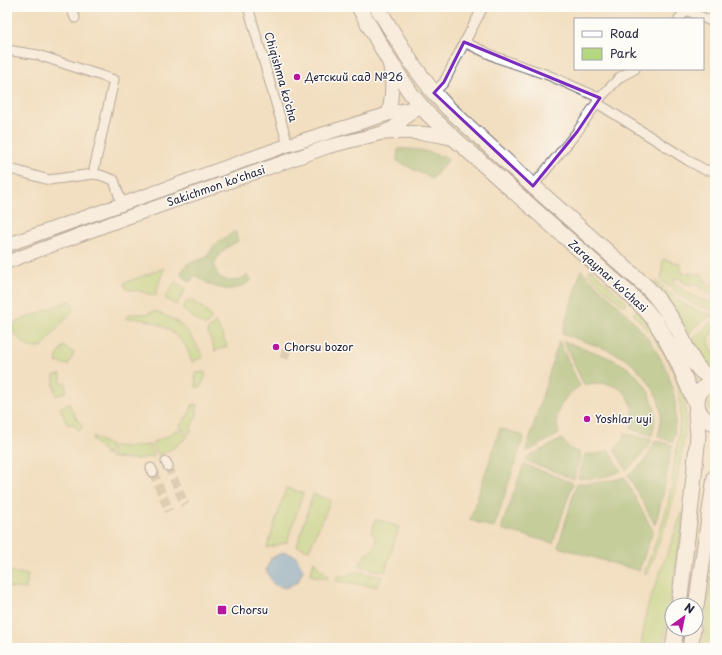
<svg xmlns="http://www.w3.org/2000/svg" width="722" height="655" font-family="'Playpen Sans',sans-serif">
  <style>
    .green { fill: #b4d780; stroke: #6b7c5e }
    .forest { fill: #8fb86e; stroke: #586d54 }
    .water { fill: #68a1d7; stroke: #456289 }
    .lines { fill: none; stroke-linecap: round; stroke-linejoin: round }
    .street-tunnel { stroke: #c8b8a5; stroke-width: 9; stroke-dasharray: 9 4.5; stroke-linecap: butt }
    .street-casing { stroke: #6b646a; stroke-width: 11 }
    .secondary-casing { stroke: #6b646a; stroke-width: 15 }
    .primary-casing { stroke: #6b646a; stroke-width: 17 }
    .street { stroke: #fff; stroke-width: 9 }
    .secondary { stroke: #fff; stroke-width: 13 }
    .primary { stroke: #fff; stroke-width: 15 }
    .marked { fill: none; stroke: #7b2cbf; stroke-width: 3; stroke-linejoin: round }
    .poi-dot { fill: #b5179e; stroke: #fdfcf7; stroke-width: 1.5 }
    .labels { text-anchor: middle; stroke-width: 3; stroke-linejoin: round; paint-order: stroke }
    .street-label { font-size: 11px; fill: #22223b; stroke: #fdfcf7 }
    .poi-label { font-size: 11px; fill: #22223b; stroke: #fdfcf7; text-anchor: start }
  </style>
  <rect width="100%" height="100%" fill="#fdfcf7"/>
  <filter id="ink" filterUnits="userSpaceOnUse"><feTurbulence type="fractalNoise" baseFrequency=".025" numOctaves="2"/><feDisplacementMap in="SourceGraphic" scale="8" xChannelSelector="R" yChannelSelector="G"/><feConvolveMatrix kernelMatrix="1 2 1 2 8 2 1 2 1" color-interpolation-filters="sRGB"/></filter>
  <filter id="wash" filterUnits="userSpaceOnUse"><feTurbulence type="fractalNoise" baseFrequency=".012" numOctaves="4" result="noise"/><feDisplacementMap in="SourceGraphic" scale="16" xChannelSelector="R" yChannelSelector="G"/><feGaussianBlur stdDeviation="0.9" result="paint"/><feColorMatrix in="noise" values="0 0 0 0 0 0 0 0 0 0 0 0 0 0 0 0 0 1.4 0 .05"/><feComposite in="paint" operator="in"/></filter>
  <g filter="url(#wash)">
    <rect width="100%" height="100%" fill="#f2dec0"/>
    <!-- green -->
    <path class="green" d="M 663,259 L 671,261 L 672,262 L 681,264 L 682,273 L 701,274 L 708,285 L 715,286 L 715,293 L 707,293 L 697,285 L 683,283 L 682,279 L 675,278 L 674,283 L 686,292 L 700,300 L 715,303 L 715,311 L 699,306 L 682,297 L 661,280 Z
      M 164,268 L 155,296 L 140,291 L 126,289 L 124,283 Z
      M 591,269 L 627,302 L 623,306 L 588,273 Z
      M 656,281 L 680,302 L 695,310 L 713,315 C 702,320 696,324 689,334 L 678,316 L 655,283 Z
      M 175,282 L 186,289 L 176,305 L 165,298 Z
      M 189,299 L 202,307 L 212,318 L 205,326 L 182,309 Z
      M 71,300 L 73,305 L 73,310 L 43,346 L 37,348 L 29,347 L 21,341 L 14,333 L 12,324 Z
      M 636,310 L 651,326 L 684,389 C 686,404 686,418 685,433 L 673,501 L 666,524 L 647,574 L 644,573 C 653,548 664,523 669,498 C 672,483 674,467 676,452 C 680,426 684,399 674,374 C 665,350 649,331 633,313 Z
      M 154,311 C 181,320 191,332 203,357 L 192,362 C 190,357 188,352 186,347 C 173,328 149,316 126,319 L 130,314 L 146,314 Z
      M 715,321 C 715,334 701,339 715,352 L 715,370 L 706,365 L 693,339 L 709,324 Z
      M 216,323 L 222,334 L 227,346 L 215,351 L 207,330 Z
      M 63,346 L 74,353 L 68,365 L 56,362 L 57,357 Z
      M 205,372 L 205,378 L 200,388 L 196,387 L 195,373 Z
      M 61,374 L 61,383 L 66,383 L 66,392 L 56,396 L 54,386 L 54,375 Z
      M 713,398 L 715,398 L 715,413 C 707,410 707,402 713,398 Z
      M 69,403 L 75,416 L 83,427 L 79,431 L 73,424 L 67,424 L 60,408 Z
      M 193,404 L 198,405 L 197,415 L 191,427 L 192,430 L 189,434 L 179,427 L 188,415 Z
      M 177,429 L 188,436 C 179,445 170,451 158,455 L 152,443 L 169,435 Z
      M 93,436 L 101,441 L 110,445 L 107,456 L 105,455 L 105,452 L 93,441 Z
      M 150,445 L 154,456 L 137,459 L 123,459 L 110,457 L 112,446 L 130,447 Z
      M 286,488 L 303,493 L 287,542 L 267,548 Z
      M 313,494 L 331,500 L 309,550 L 297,546 Z
      M 682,513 L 684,513 L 681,532 L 663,648 L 654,648 L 641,646 L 647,608 Z
      M 376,519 L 399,527 L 385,572 L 359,566 L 365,555 C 376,551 380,540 371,532 Z
      M 715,549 L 715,648 L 702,648 Z
      M 314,561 L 319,568 L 327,574 L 328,579 L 310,575 Z
      M 7,571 L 28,575 L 26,589 L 7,587 Z
      M 355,571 L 382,577 L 377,587 L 336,581 L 338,575 C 345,577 349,576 355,571 Z"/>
    <!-- forest -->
    <path class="forest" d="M 398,149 C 419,148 430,152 449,159 L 432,179 L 397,161 Z
      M 235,231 L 238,241 C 226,248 218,252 214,266 L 219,277 L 229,281 L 239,280 L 247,275 L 252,280 C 232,296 214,289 195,275 L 190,282 L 180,274 L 187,264 L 207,257 L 214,245 Z
      M 581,270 C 619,307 669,346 675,402 C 676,415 675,429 673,442 L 658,437 C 659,430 661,423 661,416 C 661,403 655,391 648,381 C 643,375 637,368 631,363 C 615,350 582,341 562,334 Z
      M 559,341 L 580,386 C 562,398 553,411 559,434 L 525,453 Z
      M 563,341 C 582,348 611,356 628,368 C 643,379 656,400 655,418 C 655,424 653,430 652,436 L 631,429 C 640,395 616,377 584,385 Z
      M 500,428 L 524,436 L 494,528 L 470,520 Z
      M 625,433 L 652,440 C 645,452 637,461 626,470 L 614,449 L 622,442 Z
      M 562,439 C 567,447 572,451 581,453 L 574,479 L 527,461 L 526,458 Z
      M 655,440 L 672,445 L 663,496 L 655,525 L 628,475 C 642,466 650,456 655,440 Z
      M 609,450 L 621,471 C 605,478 595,479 578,478 L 585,454 C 594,455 601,454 609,450 Z
      M 524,464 L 573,483 L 553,543 L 501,529 Z
      M 624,477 L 653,531 L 639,571 L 558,547 L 577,483 C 594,484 608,482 624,477 Z"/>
    <!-- water -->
    <path class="water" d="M 284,552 L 296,556 L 303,570 L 298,582 L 285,588 L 273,584 L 266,570 L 271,558 Z"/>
  </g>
  <g filter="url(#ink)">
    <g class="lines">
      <!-- street-tunnel -->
      <path class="street-tunnel" d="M 281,353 L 293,357
        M 168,466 L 185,505
        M 153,472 L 169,511"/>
      <!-- street casing -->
      <g class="street-casing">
        <path id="street" d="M 71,7 L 75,18
          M 248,7 L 288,145
          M 679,19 L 686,10 L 715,23
          M 464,42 L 498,58 L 548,75 L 600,98
          M 7,50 L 25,53 L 38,55 L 114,80 L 93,174
          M 434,93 L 444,82 L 483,7
          M 597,103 L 689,161 L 705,170 L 715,170
          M 7,168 L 49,180 L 93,174 L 100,175 L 114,180 L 122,205
          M 533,186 L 577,132 L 600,98 L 620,77 L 635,69
          M 166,462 L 168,466
          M 151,468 L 153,472"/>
      </g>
      <!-- secondary casing -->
      <g class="secondary-casing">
        <path id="secondary" d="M 388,114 C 393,96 393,79 389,61
          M 385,133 C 409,131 432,133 455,139
          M 7,245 L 288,145 L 388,114 L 416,107
          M 7,262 L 117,221 L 327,147 L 382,133 L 393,128 L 420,105"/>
      </g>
      <!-- primary casing -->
      <g class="primary-casing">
        <path id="primary" d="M 359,7 L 388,59 L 412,95 L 428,114 L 455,139 L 626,291 L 645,309 L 655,321 L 663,334 L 678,362 L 690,391 L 697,406 L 696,414 L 698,435 L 692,496 L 679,605
          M 377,7 L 413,65 L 434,93 L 447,107 L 533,186 L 648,288 C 660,301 670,315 679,331 C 685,344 691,362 702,372 C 706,375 710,377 715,380
          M 715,383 C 691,386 691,418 715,423
          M 696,606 L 715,477
          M 673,648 L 676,629
          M 690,648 L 693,629"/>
      </g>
      <!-- street -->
      <use href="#street" class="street"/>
      <!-- secondary -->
      <use href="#secondary" class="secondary"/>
      <!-- primary -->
      <use href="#primary" class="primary"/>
    </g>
  </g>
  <!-- marked area -->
  <path d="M0 0H722V655H0ZM 464,42 L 600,98 L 577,132 L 533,186 L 434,93 L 444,82 Z" fill="#f2dec0" fill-opacity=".55" fill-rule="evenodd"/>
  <path class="marked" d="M 464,42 L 600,98 L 577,132 L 533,186 L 434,93 L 444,82 Z"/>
  <!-- markers -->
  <g class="poi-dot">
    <circle cx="297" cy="77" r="4"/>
    <circle cx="276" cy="347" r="4"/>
    <circle cx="587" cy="419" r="4"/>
    <rect x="217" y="605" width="10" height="10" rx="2"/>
  </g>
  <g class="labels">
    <!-- street labels -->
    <g class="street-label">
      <text transform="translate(281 77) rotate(74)" y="4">Chiqishma ko'cha</text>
      <text transform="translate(216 186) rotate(-19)" y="4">Sakichmon ko'chasi</text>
      <text transform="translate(608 276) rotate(42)" y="4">Zarqaynar ko'chasi</text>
    </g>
    <!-- poi labels -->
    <g class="poi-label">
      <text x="305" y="81">Детский сад №26</text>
      <text x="284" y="351">Chorsu bozor</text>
      <text x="595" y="423">Yoshlar uyi</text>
      <text x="231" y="614">Chorsu</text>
    </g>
  </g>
  <!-- margin -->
  <rect width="722" height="655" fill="none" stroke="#fdfcf7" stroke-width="24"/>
  <!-- legend -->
  <rect x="574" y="18" width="130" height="52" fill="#fdfcf7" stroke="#a5a5ac"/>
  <rect x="582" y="31" width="20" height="6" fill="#ffffff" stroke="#a5a5ac"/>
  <text x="610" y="38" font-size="12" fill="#22223b">Road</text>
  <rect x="582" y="48" width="20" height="12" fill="#b4d780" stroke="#a5a5ac"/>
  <text x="610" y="58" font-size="12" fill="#22223b">Park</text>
  <!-- north arrow -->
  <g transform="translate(684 617) rotate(33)"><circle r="19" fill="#fdfcf7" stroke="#a5a5ac"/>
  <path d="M0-3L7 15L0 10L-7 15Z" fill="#b5179e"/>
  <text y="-6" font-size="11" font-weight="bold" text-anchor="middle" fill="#22223b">N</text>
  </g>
</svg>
